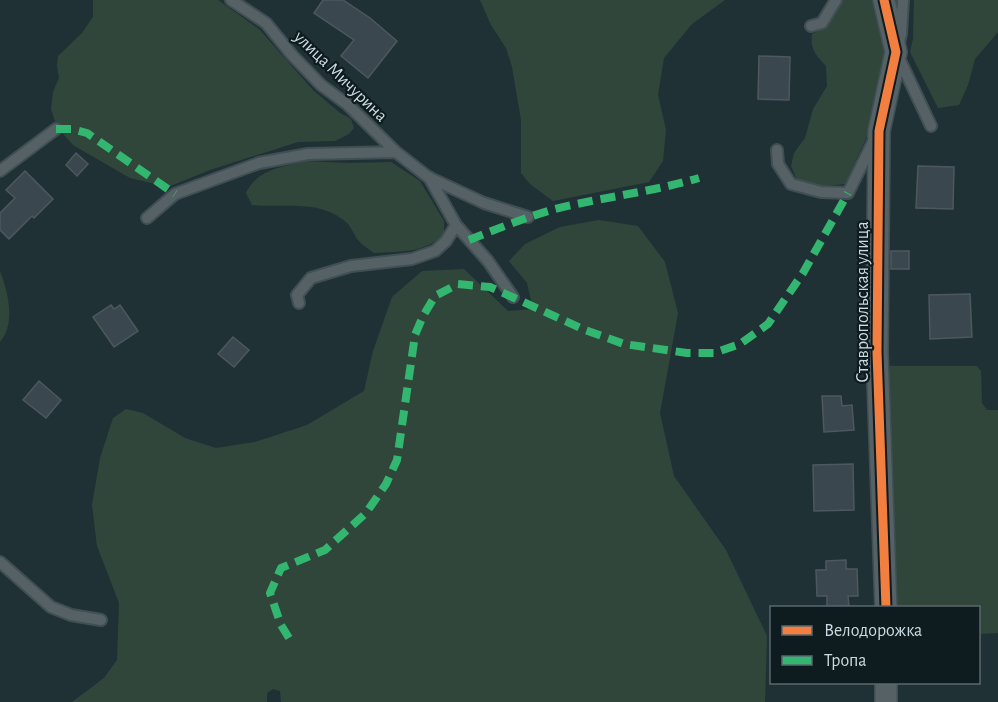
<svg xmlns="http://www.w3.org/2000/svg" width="998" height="702" font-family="'Alegreya Sans',sans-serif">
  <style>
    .green { fill: #30463b }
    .building { fill: #3b474e; stroke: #4d585e; stroke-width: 1.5 }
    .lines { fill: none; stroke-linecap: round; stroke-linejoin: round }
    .lane-casing { stroke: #404f54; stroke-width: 14 }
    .street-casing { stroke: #404f54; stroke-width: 24 }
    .lane { stroke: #566166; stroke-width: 10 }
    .street { stroke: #566166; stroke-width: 21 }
    .quiet { stroke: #33b770; stroke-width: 8; stroke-dasharray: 15 8; stroke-linecap: butt }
    .cycleway-casing { stroke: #0e1b1f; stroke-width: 13 }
    .cycleway { stroke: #f27e40; stroke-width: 9 }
    .labels { text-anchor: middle; stroke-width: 4.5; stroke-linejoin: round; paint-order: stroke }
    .street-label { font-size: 18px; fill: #cadbe1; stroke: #0e1b1f }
  </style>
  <rect width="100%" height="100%" fill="#203136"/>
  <!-- green -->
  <path class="green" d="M 93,0 L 218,0 L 259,29 L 313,90 L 340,113 L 351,119 L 354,128 L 349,134 L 335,141 L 298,142 L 210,170 L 168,187 L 130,178 L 73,145 L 57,127 L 51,109 L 53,92 L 59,78 L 57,66 L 58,56 L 82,33 L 93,17 Z
    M 480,0 L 725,0 L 692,24 L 664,58 L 658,95 L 666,130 L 663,161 L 649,182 L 553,201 L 530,184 L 521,173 L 521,120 L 512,67 L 506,48 L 491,25 Z
    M 841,0 L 877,0 L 887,48 L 871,128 L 845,184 L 823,186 L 797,180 L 791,166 L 794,153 L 805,138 L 813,109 L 827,86 L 826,66 C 816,55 810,49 812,34 L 824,28 Z
    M 914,0 L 998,0 L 998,32 L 975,59 L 968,85 L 959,105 L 938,108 L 910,52 L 913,39 Z
    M 306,161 L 347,163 L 391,162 L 420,181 L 444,221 L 444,233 C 426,254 400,251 374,253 C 369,249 363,246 359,241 C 354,236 352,227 346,222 C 320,199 284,208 252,205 L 246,193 C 257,169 283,167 306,161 Z
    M 599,220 L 638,226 L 665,262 L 678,313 L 660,413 L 674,476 L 726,550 L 767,636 L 765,702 L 281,702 L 280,691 L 273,689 L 267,693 L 267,702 L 72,702 L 104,678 L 117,660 L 119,603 L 97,546 L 92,505 L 100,458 L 113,418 L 126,409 L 143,413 L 185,438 L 216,448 L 255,442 L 307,425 L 364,391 L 373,351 L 392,297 L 422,271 L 464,269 L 508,311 L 533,309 L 527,283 L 509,261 L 525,244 L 560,227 Z
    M 0,271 C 8,292 16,323 0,342 Z
    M 890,366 L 977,366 L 981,371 L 982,403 L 987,410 L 998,410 L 998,633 L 979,634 L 978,608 L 897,607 L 887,373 Z"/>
  <!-- building -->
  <path class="building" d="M 323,0 L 343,0 L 370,18 L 397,41 L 368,78 L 341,56 L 354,40 L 314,13 Z
    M 759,56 L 790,57 L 789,100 L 758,99 Z
    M 76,153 L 88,164 L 77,176 L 66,165 Z
    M 918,166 L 954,167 L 953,209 L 916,208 Z
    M 25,171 L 53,199 L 34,218 L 32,216 L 9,239 L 0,230 L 0,213 L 15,198 L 6,190 Z
    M 891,251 L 909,251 L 909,269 L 891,269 Z
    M 970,294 L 972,337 L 930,339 L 929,295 Z
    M 111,305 L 114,309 L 120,305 L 138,331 L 114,347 L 93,317 Z
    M 233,337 L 249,350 L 234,367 L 218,354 Z
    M 39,381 L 61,400 L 46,418 L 23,400 Z
    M 822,396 L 841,396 L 842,406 L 852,405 L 854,430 L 824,432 Z
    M 853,464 L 854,510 L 814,511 L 813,465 Z
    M 846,560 L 846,569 L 857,569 L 858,596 L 848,596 L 849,606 L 827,607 L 827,596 L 817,596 L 816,570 L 826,570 L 826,561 Z"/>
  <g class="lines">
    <!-- lane casing -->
    <g class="lane-casing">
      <path id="lane" d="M 231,0 L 266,23 L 292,55 L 321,85 L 348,105 L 396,152 L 428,177 L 484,203 L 528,217
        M 811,26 L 822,23 L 836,0
        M 899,42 L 901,34 L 903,0
        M 898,56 L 931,126
        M 777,150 L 778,164 L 791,184 L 821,192 L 848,193 L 874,140
        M 0,171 L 56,129
        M 429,177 L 456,225 L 488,261 L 513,297
        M 147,218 L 175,194 L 259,163 L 308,154 L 396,152
        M 299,303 L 297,295 L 311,278 L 351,266 L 412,259 L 435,251 L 446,241 L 456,225
        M 0,562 L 51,607 L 71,615 L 101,620"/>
    </g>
    <!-- street casing -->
    <g class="street-casing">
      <path id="street" d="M 884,0 L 896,52 L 879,131 L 877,352 L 886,608
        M 886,702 L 886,682"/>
    </g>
    <!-- lane -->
    <use href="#lane" class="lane"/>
    <!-- street -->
    <use href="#street" class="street"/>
    <!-- quiet -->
    <path class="quiet" d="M 56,129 L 72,129 L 87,133 L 175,194
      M 469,240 C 497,229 526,217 555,209 C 603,197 652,192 699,178
      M 289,638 L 281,625 L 270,593 L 281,568 L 325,550 L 366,513 L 386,484 L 397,460 L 415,335 L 423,316 L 435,296 L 458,284 L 490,287 L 585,330 L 624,344 L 687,353 L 714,353 L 740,344 L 768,324 L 803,273 L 848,193"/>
    <!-- cycleway casing -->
    <g class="cycleway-casing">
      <path id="cycleway" d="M 884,0 L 896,52 L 879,131 L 877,352 L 886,608"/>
    </g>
    <!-- cycleway -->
    <use href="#cycleway" class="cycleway"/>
  </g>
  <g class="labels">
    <!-- street labels -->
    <g class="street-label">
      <text transform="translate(341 76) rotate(44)" y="6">улица Мичурина</text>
      <text transform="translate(862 302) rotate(-90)" y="6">Ставропольская улица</text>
    </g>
  </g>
  <!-- legend -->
  <rect x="770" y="606" width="210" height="78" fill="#0e1b1f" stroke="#59686d" stroke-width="1.5"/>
  <rect x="782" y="626" width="30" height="9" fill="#f27e40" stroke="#59686d" stroke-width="1.5"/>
  <text x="824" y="636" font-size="18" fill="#cadbe1">Велодорожка</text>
  <rect x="782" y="656" width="30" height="9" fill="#33b770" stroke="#59686d" stroke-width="1.5"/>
  <text x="824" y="666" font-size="18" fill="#cadbe1">Тропа</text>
</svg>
